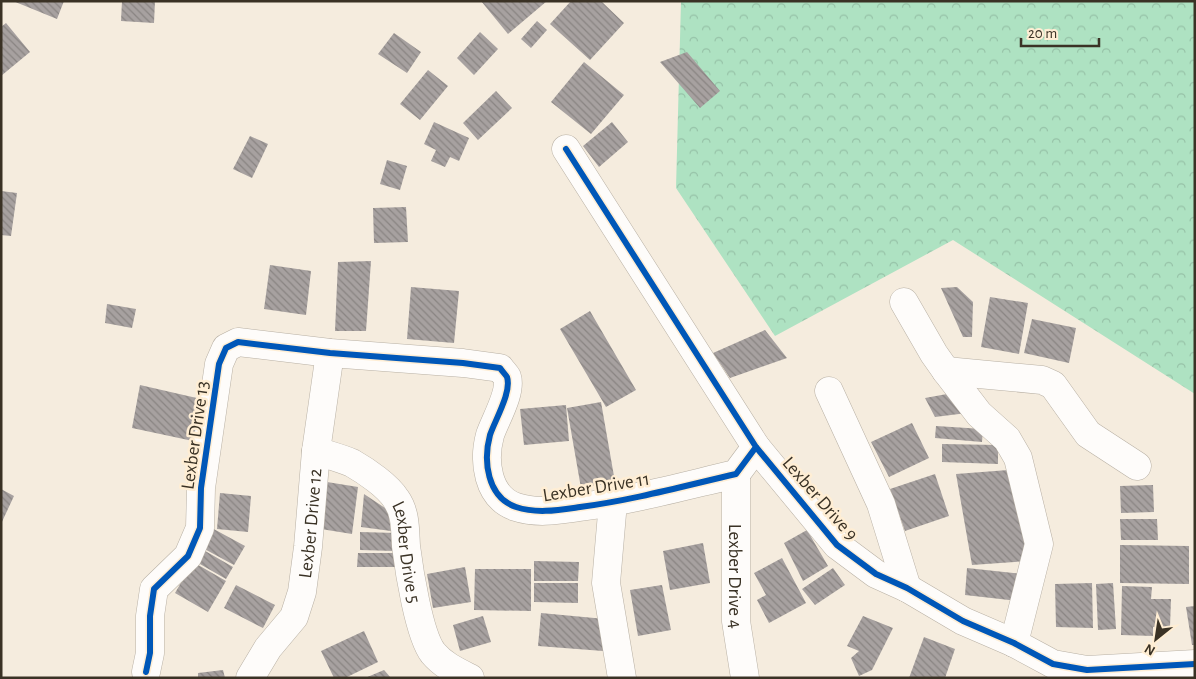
<svg xmlns="http://www.w3.org/2000/svg" width="1196" height="679" font-family="'Alegreya Sans',sans-serif">
  <style>
    .forest { fill: url(#forest-crowns) }
    .building { fill: url(#building-back-hatch) }
    .lines { fill: none; stroke-linecap: round; stroke-linejoin: round }
    .minor-casing { stroke: #b8b0a4; stroke-width: 29 }
    .minor { stroke: #fefcfa; stroke-width: 28 }
    .cycleway-casing { stroke: #ffeed4; stroke-width: 9 }
    .cycleway { stroke: #0057b8; stroke-width: 6 }
    .labels { text-anchor: middle; stroke-width: 5; stroke-linejoin: round; paint-order: stroke }
    .street-label { font-size: 19px; fill: #3a3225; stroke: #ffeed4 }
  </style>
  <defs>
    <pattern id="forest-crowns" width="20" height="18" patternUnits="userSpaceOnUse" patternTransform="scale(1.25)"><rect width="20" height="18" fill="#aee2c2"/><path d="M2 6a3 3 0 1 1 6 0M12 15a3 3 0 1 1 6 0" fill="none" stroke="#96c2a7"/></pattern>
    <pattern id="building-back-hatch" width="6" height="6" patternUnits="userSpaceOnUse" patternTransform="scale(1.25)"><rect width="6" height="6" fill="#a7a1a0"/><path d="M-1 5l2 2M0 0l6 6M5-1l2 2" fill="none" stroke="#898482"/></pattern>
  </defs>
  <rect width="100%" height="100%" fill="#f5ecde"/>
  <!-- forest -->
  <path class="forest" d="M 681,1 L 1195,1 L 1195,394 L 953,240 L 775,336 L 676,188 Z"/>
  <!-- building -->
  <path class="building" d="M 13,1 L 64,1 L 57,19 Z
    M 122,1 L 155,1 L 154,23 L 121,21 Z
    M 481,1 L 547,1 L 508,34 Z
    M 571,1 L 601,1 L 624,23 L 590,60 L 550,24 Z
    M 537,21 L 547,30 L 531,48 L 521,39 Z
    M 6,23 L 30,52 L 1,76 L 1,27 Z
    M 480,32 L 498,49 L 474,75 L 457,58 Z
    M 394,33 L 421,52 L 407,73 L 378,54 Z
    M 687,52 L 720,91 L 700,108 L 660,62 Z
    M 584,62 L 624,95 L 591,134 L 551,102 Z
    M 428,70 L 448,86 L 420,120 L 400,104 Z
    M 496,91 L 512,108 L 478,140 L 463,123 Z
    M 434,122 L 469,138 L 459,161 L 450,157 L 445,167 L 431,161 L 436,150 L 424,144 Z
    M 612,122 L 628,142 L 599,167 L 583,146 Z
    M 250,136 L 268,144 L 252,178 L 233,169 Z
    M 387,160 L 407,166 L 400,190 L 380,184 Z
    M 1,191 L 17,193 L 11,236 L 1,235 Z
    M 406,207 L 408,242 L 374,243 L 373,208 Z
    M 371,261 L 366,331 L 335,331 L 338,262 Z
    M 270,265 L 311,271 L 306,315 L 264,309 Z
    M 411,287 L 459,291 L 454,343 L 407,339 Z
    M 957,287 L 973,302 L 972,337 L 963,337 L 941,288 Z
    M 990,297 L 1028,303 L 1019,354 L 981,347 Z
    M 107,304 L 136,309 L 132,328 L 105,323 Z
    M 590,311 L 636,390 L 606,407 L 560,329 Z
    M 1032,319 L 1076,328 L 1069,363 L 1024,353 Z
    M 765,330 L 787,358 L 730,378 L 713,353 Z
    M 140,385 L 201,399 L 193,441 L 132,428 Z
    M 958,392 L 967,413 L 935,417 L 925,398 Z
    M 601,402 L 615,482 L 581,488 L 567,408 Z
    M 566,405 L 569,441 L 524,445 L 520,409 Z
    M 912,423 L 929,458 L 889,477 L 871,442 Z
    M 936,426 L 983,429 L 982,442 L 935,438 Z
    M 942,444 L 998,445 L 998,464 L 942,462 Z
    M 1020,469 L 1028,561 L 972,565 L 956,474 Z
    M 935,474 L 949,516 L 905,531 L 890,489 Z
    M 327,482 L 358,487 L 352,534 L 321,529 Z
    M 1153,485 L 1154,512 L 1121,513 L 1120,486 Z
    M 1,489 L 14,496 L 1,524 Z
    M 220,493 L 251,496 L 248,532 L 217,529 Z
    M 364,494 L 388,510 L 391,531 L 361,527 Z
    M 1120,519 L 1157,519 L 1158,540 L 1121,540 Z
    M 210,527 L 245,546 L 234,565 L 199,546 Z
    M 807,530 L 828,566 L 803,581 L 784,543 Z
    M 360,532 L 396,533 L 395,551 L 360,550 Z
    M 703,543 L 710,583 L 670,590 L 663,551 Z
    M 1120,545 L 1189,546 L 1189,584 L 1120,583 Z
    M 200,548 L 233,567 L 226,579 L 193,560 Z
    M 358,553 L 398,553 L 398,567 L 357,567 Z
    M 782,558 L 806,603 L 769,623 L 757,600 L 766,595 L 754,573 Z
    M 534,561 L 579,562 L 578,581 L 534,581 Z
    M 193,562 L 226,581 L 208,612 L 175,593 Z
    M 465,567 L 471,602 L 433,608 L 427,574 Z
    M 833,568 L 845,585 L 815,605 L 802,589 Z
    M 967,568 L 1022,574 L 1019,601 L 965,595 Z
    M 475,569 L 531,569 L 531,611 L 474,610 Z
    M 534,583 L 578,583 L 578,603 L 534,602 Z
    M 1092,583 L 1093,628 L 1056,627 L 1055,584 Z
    M 1113,583 L 1116,629 L 1098,630 L 1096,584 Z
    M 236,585 L 275,605 L 263,628 L 224,608 Z
    M 662,585 L 671,630 L 638,636 L 630,590 Z
    M 1122,586 L 1152,587 L 1151,599 L 1171,599 L 1170,627 L 1153,627 L 1153,636 L 1121,635 Z
    M 1195,606 L 1195,645 L 1192,645 L 1186,607 Z
    M 541,613 L 605,619 L 603,651 L 538,646 Z
    M 483,616 L 491,642 L 460,651 L 453,625 Z
    M 863,616 L 893,628 L 872,670 L 859,676 L 851,658 L 859,651 L 847,646 Z
    M 364,631 L 378,662 L 345,678 L 334,678 L 321,651 Z
    M 924,637 L 955,649 L 945,678 L 909,678 Z
    M 223,670 L 225,678 L 198,678 L 198,673 Z
    M 384,670 L 391,678 L 365,678 Z"/>
  <g class="lines">
    <!-- minor casing -->
    <g class="minor-casing">
      <g id="minor">
        <path d="M 566,149 L 756,447 L 837,545 L 876,574 L 907,588 L 963,621 L 1014,643 L 1053,664 L 1087,670 L 1195,664"/>
        <path d="M 904,302 L 934,354 L 946,371 L 979,414 L 1007,439 L 1018,458 L 1039,544 L 1014,643"/>
        <path d="M 946,371 L 1042,380 L 1053,385 L 1088,434 L 1137,466"/>
        <path d="M 829,391 L 881,504 L 907,588"/>
        <path id="s1" d="M 316,451 C 328,455 341,458 352,463 C 366,471 388,486 396,499 C 406,513 405,530 406,546 C 409,570 419,635 433,653 C 443,665 456,671 470,678"/>
        <path id="s2" d="M 736,474 L 736,621 L 745,678"/>
        <path d="M 613,502 L 606,583 L 622,678"/>
        <path d="M 146,672 L 150,653 L 150,616 L 154,589 L 188,556 L 200,528 L 201,488 L 219,364 L 226,348 L 238,342 L 330,353 L 463,363 L 500,368 C 502,371 506,375 507,377 C 512,392 495,420 490,435 C 483,461 487,497 516,507 C 537,514 559,510 580,507 C 633,500 684,486 736,474 L 756,447"/>
        <path id="s3" d="M 250,678 L 268,648 L 294,617 L 302,592 L 308,547 L 316,451 L 330,353"/>
      </g>
    </g>
    <!-- minor -->
    <use href="#minor" class="minor"/>
    <!-- cycleway casing -->
    <g class="cycleway-casing">
      <path id="cycleway" d="M 566,149 L 756,447 L 837,545 L 876,574 L 907,588 L 963,621 L 1014,643 L 1053,664 L 1087,670 L 1195,664
        M 146,672 L 150,653 L 150,616 L 154,589 L 188,556 L 200,528 L 201,488 L 219,364 L 226,348 L 238,342 L 330,353 L 463,363 L 500,368 C 502,371 506,375 507,377 C 512,392 495,420 490,435 C 483,461 487,497 516,507 C 537,514 559,510 580,507 C 633,500 684,486 736,474 L 756,447"/>
    </g>
    <!-- cycleway -->
    <use href="#cycleway" class="cycleway"/>
  </g>
  <g class="labels">
    <!-- street labels -->
    <g class="street-label">
      <text transform="translate(194 435) rotate(-82)" y="7">Lexber Drive 13</text>
      <text transform="translate(596 486) rotate(-9)" y="7">Lexber Drive 11</text>
      <text transform="translate(821 498) rotate(49)" y="7">Lexber Drive 9</text>
      <text dy="7" stroke="none"><textPath href="#s3" startOffset="171">Lexber Drive 12</textPath></text>
      <text dy="7" stroke="none"><textPath href="#s1" startOffset="150">Lexber Drive 5</textPath></text>
      <text dy="7" stroke="none"><textPath href="#s2" startOffset="102">Lexber Drive 4</textPath></text>
    </g>
  </g>
  <!-- border -->
  <rect width="1196" height="679" fill="none" stroke="#3a3225" stroke-width="5"/>
  <!-- north arrow -->
  <g transform="translate(1156 639) rotate(210)" stroke="#ffeed4" stroke-width="4" paint-order="stroke">
  <path d="M0-4L9 19L0 12L-9 19Z" fill="#3a3225"/>
  <text y="-8" font-size="14" font-weight="bold" text-anchor="middle" fill="#3a3225">N</text>
  </g>
  <!-- scale -->
  <path d="M1021 38v8h78v-8" fill="none" stroke="#3a3225" stroke-width="2.5"/>
  <text x="1028" y="38" font-size="15" fill="#3a3225" stroke="#ffeed4" stroke-width="4" paint-order="stroke">20 m</text>
</svg>
